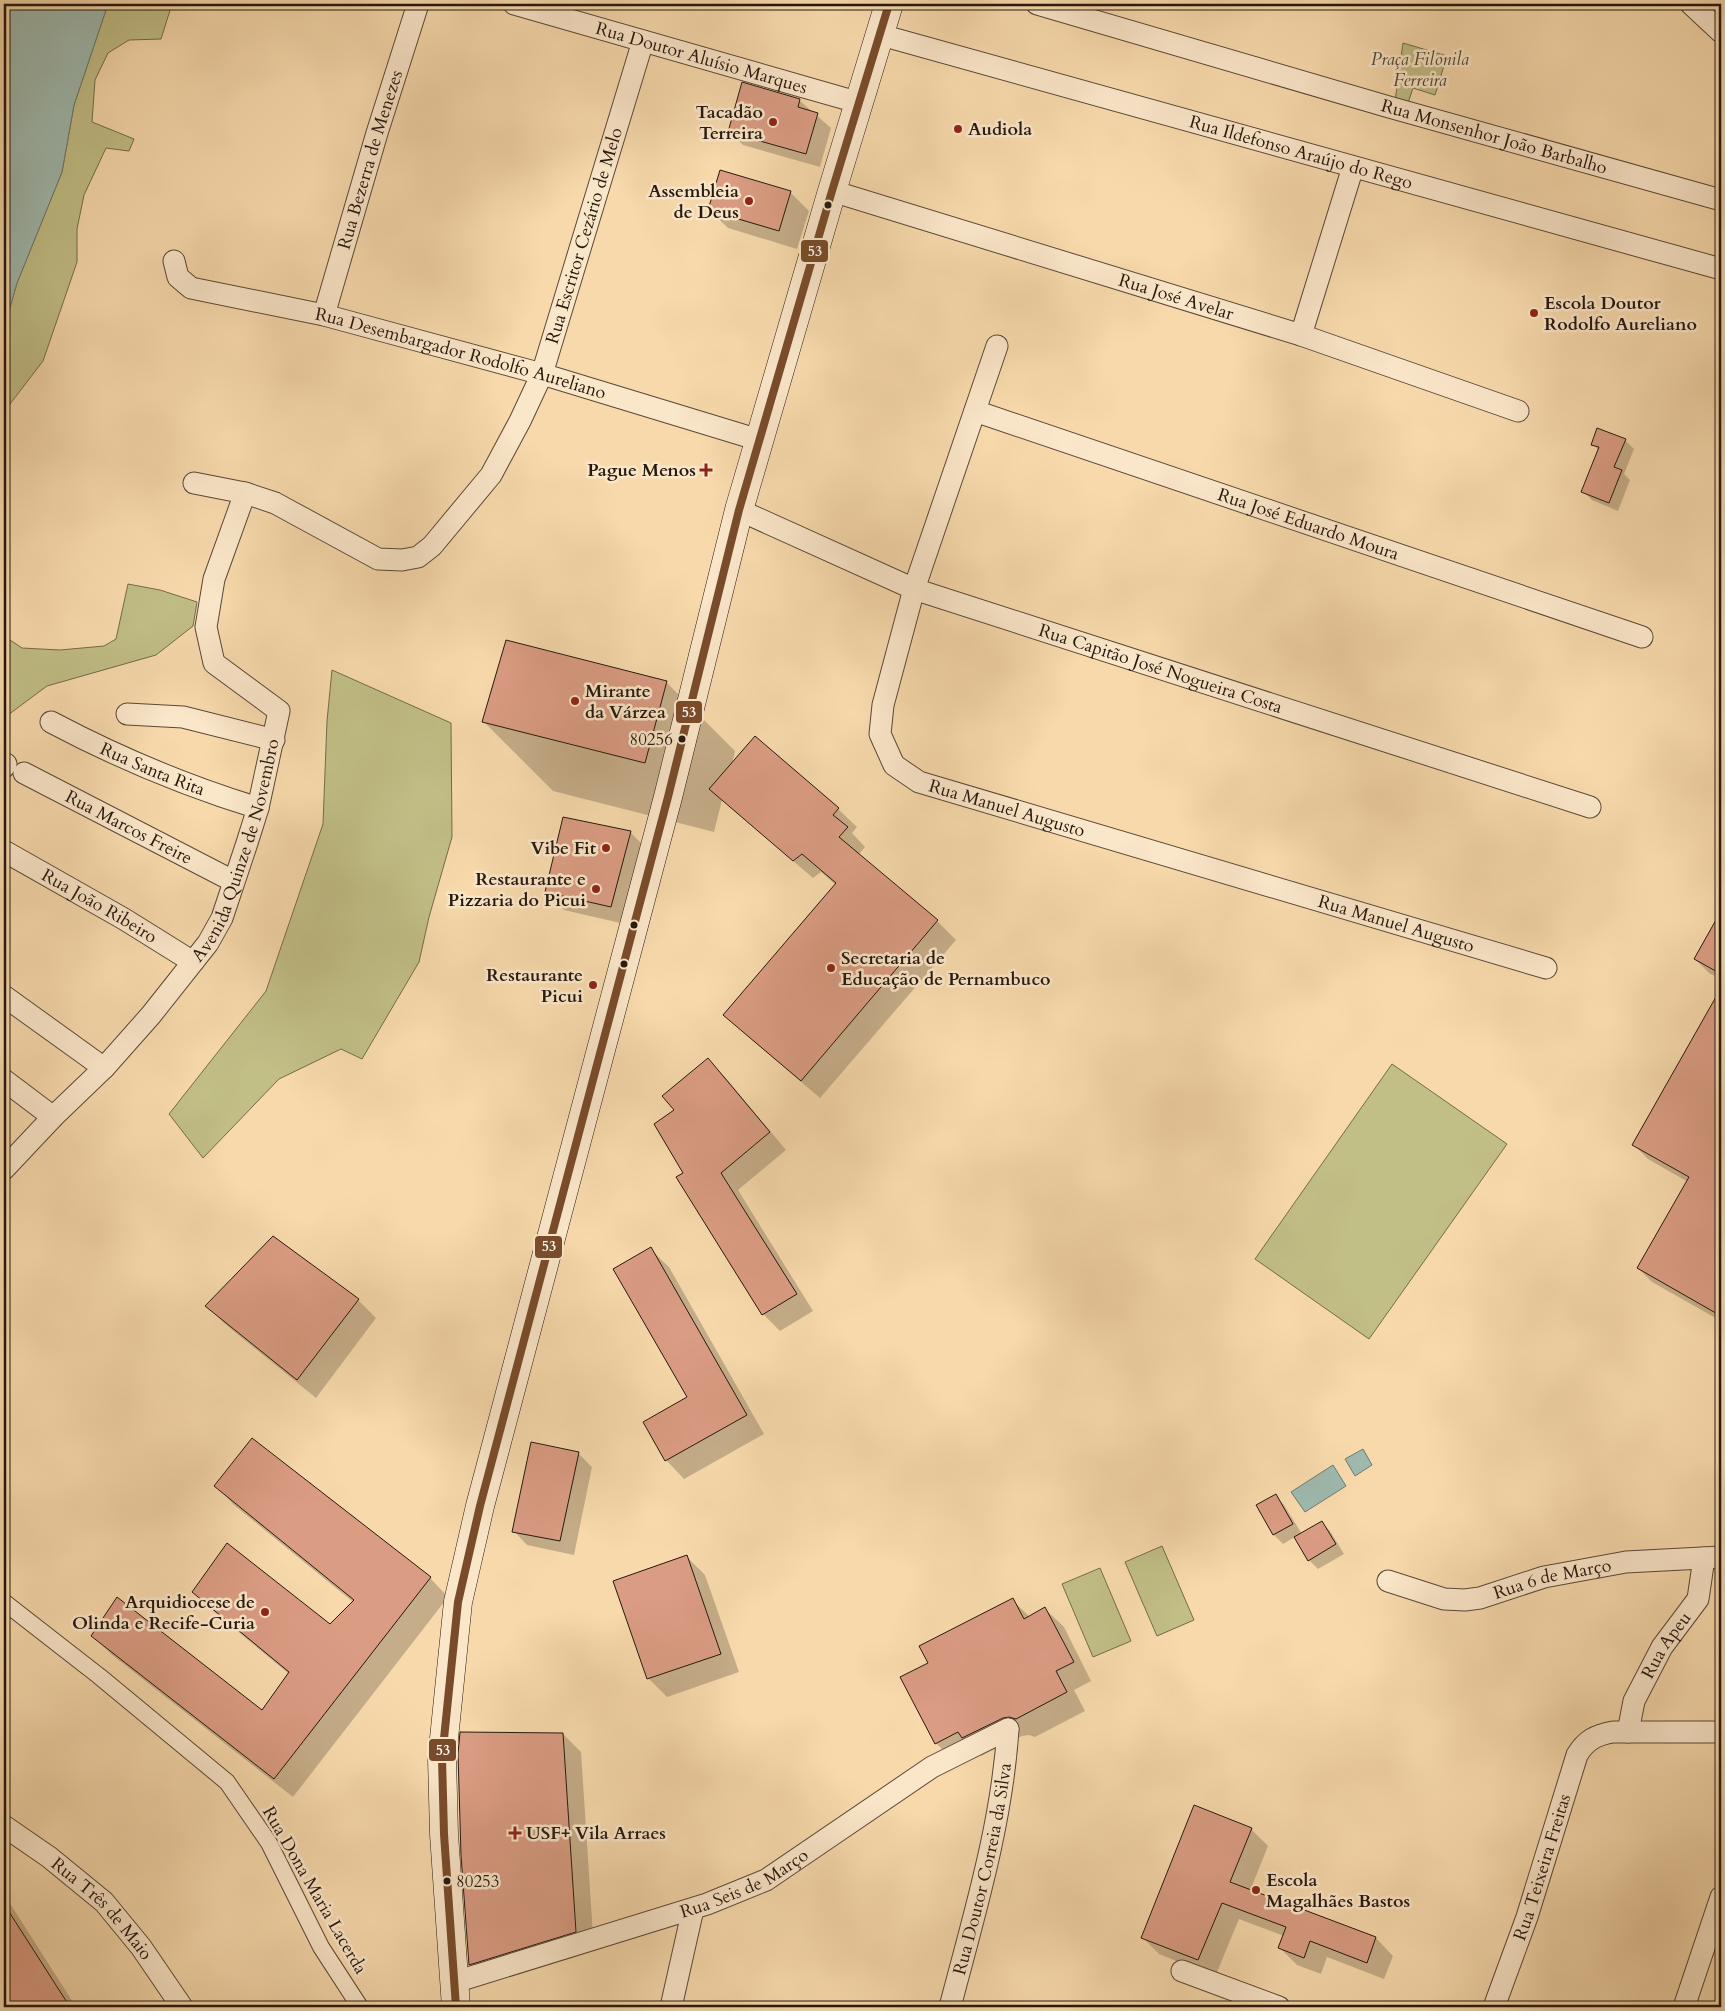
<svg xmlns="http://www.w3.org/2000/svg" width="1725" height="2011" font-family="Cardo,serif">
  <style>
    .green { fill: #c1be86; stroke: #746b4a }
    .water { fill: #9eb9ae; stroke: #6e796e }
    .shadow { fill: #0003 }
    .building { fill: #da9c83; stroke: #26180e }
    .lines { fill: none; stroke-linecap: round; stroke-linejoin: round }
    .pedestrian-casing { stroke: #5a4836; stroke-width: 18 }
    .minor-casing { stroke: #5a4836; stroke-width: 23 }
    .secondary-casing { stroke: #26180e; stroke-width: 29 }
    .pedestrian { stroke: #fae6c9; stroke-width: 16 }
    .minor { stroke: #fae6c9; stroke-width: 21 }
    .secondary { stroke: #fae6c9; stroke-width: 28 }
    .bus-1-casing { stroke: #fae6c9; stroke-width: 11 }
    .bus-1 { stroke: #7a4b2a; stroke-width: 8 }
    .poi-dot { fill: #8f2418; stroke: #fae6c9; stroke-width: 2 }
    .bus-dot { fill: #26180e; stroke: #fae6c9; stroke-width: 2 }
    .labels { text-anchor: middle; stroke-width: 5; stroke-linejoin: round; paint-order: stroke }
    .bus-label { font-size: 17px; fill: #26180e; stroke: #fae6c9; text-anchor: end }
    .street-label { font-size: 18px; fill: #26180e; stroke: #fae6c9 }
    .park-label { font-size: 18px; font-style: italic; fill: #544a32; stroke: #fae6c9 }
    .poi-label { font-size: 18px; font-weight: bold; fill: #26180e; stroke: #fae6c9; text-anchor: end }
    .line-badge { stroke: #fae6c9; stroke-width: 2 }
    .badge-label { font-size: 14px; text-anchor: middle; font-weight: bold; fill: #fff }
  </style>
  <rect width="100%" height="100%" fill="#f7d9ac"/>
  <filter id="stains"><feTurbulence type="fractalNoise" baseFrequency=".004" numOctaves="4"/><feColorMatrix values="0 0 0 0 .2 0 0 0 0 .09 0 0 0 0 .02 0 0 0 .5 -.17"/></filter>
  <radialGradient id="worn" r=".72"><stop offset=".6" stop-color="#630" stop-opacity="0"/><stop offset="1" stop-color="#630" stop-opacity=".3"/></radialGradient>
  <!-- green -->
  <path class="green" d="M 108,4 L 172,4 L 161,39 L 129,40 L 108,53 L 95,80 L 92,122 L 134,139 L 129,151 L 106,148 L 84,195 L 77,229 L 77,262 L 43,361 L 10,404 L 4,417 L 4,328 L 17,283 L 62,172 L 74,105 Z
    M 1403,43 L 1447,56 L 1435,95 L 1413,88 L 1406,109 L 1395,101 Z
    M 128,584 L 160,590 L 197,602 L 193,626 L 156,655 L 47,686 L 4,718 L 4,636 L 22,648 L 60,650 L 104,646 L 116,639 Z
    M 332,670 L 451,723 L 452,837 L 429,917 L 419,962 L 362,1059 L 341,1049 L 279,1079 L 203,1158 L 169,1114 L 266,991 L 323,824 L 327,721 Z
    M 1392,1064 L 1507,1144 L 1369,1339 L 1255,1259 Z
    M 1162,1546 L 1194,1620 L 1157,1636 L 1125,1562 Z
    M 1100,1568 L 1131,1641 L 1093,1657 L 1062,1584 Z"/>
  <!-- water -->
  <path class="water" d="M 4,4 L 108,4 L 74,105 L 62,172 L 17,283 L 4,328 Z
    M 1363,1449 L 1372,1465 L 1355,1476 L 1345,1459 Z
    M 1333,1465 L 1346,1486 L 1305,1512 L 1291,1492 Z"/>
  <!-- shadow -->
  <path class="shadow" d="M 799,100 L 831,128 L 820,167 L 743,145 L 729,131 Z
    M 790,192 L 809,211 L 797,249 L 728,228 L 709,210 Z
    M 1625,440 L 1634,449 L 1624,474 L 1630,480 L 1618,511 L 1592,500 L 1583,491 L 1599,451 L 1593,444 Z
    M 666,682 L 735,751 L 732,765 L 755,738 L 838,809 L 857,827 L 852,833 L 865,847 L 858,855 L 937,921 L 956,940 L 820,1098 L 744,1033 L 725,1015 L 836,885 L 821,872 L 813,878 L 722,800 L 714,832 L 553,791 L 484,722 Z
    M 630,832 L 648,850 L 629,925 L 564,910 L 546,892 Z
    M 1721,913 L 1721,979 L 1709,973 L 1695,959 Z
    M 1721,991 L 1721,1321 L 1652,1282 L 1638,1268 L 1688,1182 L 1648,1159 L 1634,1145 Z
    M 707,1060 L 725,1077 L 786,1150 L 738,1190 L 813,1311 L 780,1331 L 763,1314 L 685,1174 L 676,1111 Z
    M 650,1249 L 669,1267 L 764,1434 L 684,1479 L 666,1460 L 688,1398 Z
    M 358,1300 L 376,1318 L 316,1398 L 225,1324 L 207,1306 Z
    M 578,1453 L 592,1467 L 574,1555 L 527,1545 L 514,1531 Z
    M 216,1486 L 430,1578 L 448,1597 L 293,1797 L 111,1654 L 93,1636 L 262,1712 L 289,1674 L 212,1610 L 193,1592 L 330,1626 L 353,1602 L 234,1505 Z
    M 1275,1496 L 1284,1505 L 1302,1534 L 1321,1522 L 1330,1531 L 1344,1554 L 1318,1569 L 1309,1560 L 1295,1537 L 1283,1544 L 1274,1535 L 1258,1506 Z
    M 687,1557 L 705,1575 L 739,1672 L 667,1697 L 648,1678 Z
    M 1012,1600 L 1030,1617 L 1045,1609 L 1064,1627 L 1091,1681 L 1074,1690 L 1085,1711 L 1035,1737 L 1029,1735 L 1022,1736 L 981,1756 L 976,1751 L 955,1762 L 936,1743 L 930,1663 Z
    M 563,1734 L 581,1752 L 594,1950 L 488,1983 L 470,1964 Z
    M 1251,1829 L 1268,1846 L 1250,1891 L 1376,1938 L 1393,1956 L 1384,1979 L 1327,1957 L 1321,1974 L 1297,1965 L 1280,1948 L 1284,1936 L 1239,1919 L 1215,1977 L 1159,1954 L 1142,1937 Z
    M 4,1894 L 76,2007 L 4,2007 Z
    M 131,2002 L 136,2007 L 122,2007 Z"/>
  <!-- building -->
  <path class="building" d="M 742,82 L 800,99 L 798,107 L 818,113 L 806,154 L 728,132 Z
    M 720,170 L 791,191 L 779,231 L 708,210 Z
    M 1597,428 L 1626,439 L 1614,467 L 1622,470 L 1609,503 L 1581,492 L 1599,447 L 1591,445 Z
    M 506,640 L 667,681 L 645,763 L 482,722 Z
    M 755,736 L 839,808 L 833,815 L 848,827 L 839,837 L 938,920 L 801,1081 L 723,1015 L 836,883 L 802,854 L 793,861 L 709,789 Z
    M 563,817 L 631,831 L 611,907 L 545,892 Z
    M 1721,911 L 1721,974 L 1694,959 Z
    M 1721,988 L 1721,1316 L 1637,1268 L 1689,1177 L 1632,1145 Z
    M 708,1058 L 770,1132 L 721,1173 L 797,1294 L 762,1315 L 676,1177 L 683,1173 L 654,1124 L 674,1110 L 662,1096 Z
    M 273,1236 L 359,1299 L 297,1380 L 205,1306 Z
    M 651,1247 L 747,1415 L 665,1461 L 643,1422 L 687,1397 L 613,1269 Z
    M 252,1438 L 431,1577 L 274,1779 L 91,1636 L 117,1597 L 262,1710 L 289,1672 L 192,1592 L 227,1543 L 330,1624 L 354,1600 L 214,1486 Z
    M 531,1442 L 579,1452 L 560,1541 L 512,1532 Z
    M 1276,1494 L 1293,1524 L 1273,1535 L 1256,1505 Z
    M 1322,1521 L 1336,1544 L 1308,1561 L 1294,1537 Z
    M 687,1555 L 721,1654 L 647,1679 L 613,1581 Z
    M 1013,1598 L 1024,1619 L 1045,1607 L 1074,1662 L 1056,1671 L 1067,1692 L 1016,1719 L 1009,1717 L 1003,1718 L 962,1738 L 958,1732 L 935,1744 L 900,1677 L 928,1663 L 919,1646 Z
    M 460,1732 L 563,1733 L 576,1932 L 469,1965 L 461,1855 L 458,1754 Z
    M 1194,1805 L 1252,1828 L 1230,1882 L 1376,1937 L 1367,1963 L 1310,1941 L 1304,1958 L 1278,1948 L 1286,1927 L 1222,1903 L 1198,1960 L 1141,1938 Z
    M 4,1904 L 70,2007 L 4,2007 Z"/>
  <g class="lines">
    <!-- pedestrian casing -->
    <g class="pedestrian-casing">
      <path id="pedestrian" d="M 4,1602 L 99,1676 L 227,1782 L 269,1843 L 321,1947 L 360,2007"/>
    </g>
    <!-- minor casing -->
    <g class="minor-casing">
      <g id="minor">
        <path id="s1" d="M 514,4 L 860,103"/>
        <path id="s2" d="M 1037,4 L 1389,107 L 1721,200"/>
        <path d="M 1691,4 L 1721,32"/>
        <path id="s3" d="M 881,35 L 1721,269"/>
        <path id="s4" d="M 832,191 L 1301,335 L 1518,411"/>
        <path id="s5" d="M 174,261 L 178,277 L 191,288 L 324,315 L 542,374 L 759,440"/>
        <path id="s6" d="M 324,315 L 377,133 L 418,4"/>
        <path d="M 1301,335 L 1353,167"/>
        <path id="s7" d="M 997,346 L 914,589 L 883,705 L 880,734 L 894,765 L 919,782 L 1546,968"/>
        <path id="s8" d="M 975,411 L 1642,637"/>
        <path id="s9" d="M 194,483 L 245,493 L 275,503 L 378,559 L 402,560 L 418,557 L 432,546 L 491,475 L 520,421 L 542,374 L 643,41"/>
        <path id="s10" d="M 739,510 L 914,589 L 1590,807"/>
        <path d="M 127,714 L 183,717 L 274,740"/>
        <path id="s11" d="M 51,722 C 117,757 186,786 258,808"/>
        <path d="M 4,767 L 6,764"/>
        <path id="s12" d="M 24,773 L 233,881"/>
        <path id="s13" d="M 4,851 L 124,919 L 193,962"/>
        <path d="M 4,996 L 104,1068"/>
        <path d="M 4,1080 L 53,1117"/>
        <path id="s14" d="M 4,1169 L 53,1117 L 104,1068 L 151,1015 L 208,943 L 222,918 L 247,843 L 258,808 L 279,711 L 214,663 L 206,627 L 214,579 L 245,493"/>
        <path id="s15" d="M 1388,1581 L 1444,1599 L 1465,1600 L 1480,1598 L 1544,1577 L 1626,1562 L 1721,1557"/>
        <path id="s16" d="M 1628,1732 L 1634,1701 L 1662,1647 L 1698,1599 L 1704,1558"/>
        <path id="s17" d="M 4,1826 L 49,1857 L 104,1902 L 141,1947 L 182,2007"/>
        <path d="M 1182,1971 L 1279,2007"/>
        <path id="s18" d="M 455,1982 L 707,1904 L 766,1880 L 932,1767 L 1008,1729"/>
        <path d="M 671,2007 L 693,1909"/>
        <path id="s19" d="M 950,2007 C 974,1915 1002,1824 1008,1729"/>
        <path id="s20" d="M 1494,2007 L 1527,1917 L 1577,1755 C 1586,1740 1596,1735 1613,1732 L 1721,1732"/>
        <path d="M 1684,2007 L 1721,1897"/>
      </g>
    </g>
    <!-- secondary casing -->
    <g class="secondary-casing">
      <path id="secondary" d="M 456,2007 L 444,1834 L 442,1758 L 458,1602 L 480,1506 L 668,797 L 739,510 L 832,191 L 889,4"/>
    </g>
    <!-- pedestrian -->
    <use href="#pedestrian" class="pedestrian"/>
    <!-- minor -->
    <use href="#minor" class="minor"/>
    <!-- secondary -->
    <use href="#secondary" class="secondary"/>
    <!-- bus-1 casing -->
    <g class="bus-1-casing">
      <path id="bus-1" d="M 456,2007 L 444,1834 L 442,1758 L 458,1602 L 480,1506 L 668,797 L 739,510 L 832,191 L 889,4"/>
    </g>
    <!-- bus-1 -->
    <use href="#bus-1" class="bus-1"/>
  </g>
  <!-- markers -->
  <g class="poi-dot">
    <circle cx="773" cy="122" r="5"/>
    <circle cx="958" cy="129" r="5"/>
    <circle cx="749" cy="201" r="5"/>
    <circle cx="1534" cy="313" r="5"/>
    <path d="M703.5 462.5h5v5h5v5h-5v5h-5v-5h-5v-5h5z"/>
    <circle cx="575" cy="701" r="5"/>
    <circle cx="606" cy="848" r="5"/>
    <circle cx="596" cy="889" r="5"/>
    <circle cx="831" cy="968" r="5"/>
    <circle cx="593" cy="985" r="5"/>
    <circle cx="265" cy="1612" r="5"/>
    <path d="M512.5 1825.5h5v5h5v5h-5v5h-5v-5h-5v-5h5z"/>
    <circle cx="1256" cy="1890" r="5"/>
  </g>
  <g class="bus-dot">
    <circle cx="828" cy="205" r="4.5"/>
    <circle cx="682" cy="739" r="4.5"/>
    <circle cx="634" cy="925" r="4.5"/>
    <circle cx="624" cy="964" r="4.5"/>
    <circle cx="447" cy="1881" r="4.5"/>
  </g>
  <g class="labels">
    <!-- bus labels -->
    <g class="bus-label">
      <text x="673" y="745">80256</text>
      <text x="456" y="1887" text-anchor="start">80253</text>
    </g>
    <!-- street labels -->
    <g class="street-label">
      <text dy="6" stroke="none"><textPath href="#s1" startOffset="195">Rua Doutor Aluísio Marques</textPath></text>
      <text dy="6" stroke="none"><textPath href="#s2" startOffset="476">Rua Monsenhor João Barbalho</textPath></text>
      <text dy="6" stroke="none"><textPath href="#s3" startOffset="436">Rua Ildefonso Araújo do Rego</textPath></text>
      <text dy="6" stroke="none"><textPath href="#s6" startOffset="162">Rua Bezerra de Menezes</textPath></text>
      <text dy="6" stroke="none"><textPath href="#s9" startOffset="609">Rua Escritor Cezário de Melo</textPath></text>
      <text dy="6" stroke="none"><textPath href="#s4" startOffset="360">Rua José Avelar</textPath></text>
      <text dy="6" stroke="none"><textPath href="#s5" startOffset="311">Rua Desembargador Rodolfo Aureliano</textPath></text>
      <text dy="6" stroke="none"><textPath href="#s8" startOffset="352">Rua José Eduardo Moura</textPath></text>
      <text dy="6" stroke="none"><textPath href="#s10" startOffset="451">Rua Capitão José Nogueira Costa</textPath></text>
      <text dy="6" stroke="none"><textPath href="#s11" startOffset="112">Rua Santa Rita</textPath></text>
      <text dy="6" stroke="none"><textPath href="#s7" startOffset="562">Rua Manuel Augusto</textPath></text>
      <text dy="6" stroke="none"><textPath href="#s12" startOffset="118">Rua Marcos Freire</textPath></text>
      <text dy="6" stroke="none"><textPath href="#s14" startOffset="402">Avenida Quinze de Novembro</textPath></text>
      <text dy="6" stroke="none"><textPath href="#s13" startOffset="110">Rua João Ribeiro</textPath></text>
      <text dy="6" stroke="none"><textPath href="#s7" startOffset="968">Rua Manuel Augusto</textPath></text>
      <text dy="6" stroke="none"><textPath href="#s15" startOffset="170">Rua 6 de Março</textPath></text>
      <text dy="6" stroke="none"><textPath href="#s16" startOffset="96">Rua Apeu</textPath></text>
      <text dy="6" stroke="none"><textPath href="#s20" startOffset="148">Rua Teixeira Freitas</textPath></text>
      <text dy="6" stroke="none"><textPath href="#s19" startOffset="142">Rua Doutor Correia da Silva</textPath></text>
      <text dy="6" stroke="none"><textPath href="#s18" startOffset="306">Rua Seis de Março</textPath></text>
      <text transform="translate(315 1890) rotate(60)" y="6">Rua Dona Maria Lacerda</text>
      <text dy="6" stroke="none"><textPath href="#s17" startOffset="129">Rua Três de Maio</textPath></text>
    </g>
    <!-- park labels -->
    <g class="park-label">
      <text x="1420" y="65">Praça Filonila<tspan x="1420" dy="21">Ferreira</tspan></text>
    </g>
    <!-- poi labels -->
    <g class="poi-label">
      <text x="763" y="118">Tacadão<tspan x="763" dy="21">Terreira</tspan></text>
      <text x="968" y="135" text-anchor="start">Audiola</text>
      <text x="739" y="197">Assembleia<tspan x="739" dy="21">de Deus</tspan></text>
      <text x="1544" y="309" text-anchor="start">Escola Doutor<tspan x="1544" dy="21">Rodolfo Aureliano</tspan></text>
      <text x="696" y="476">Pague Menos</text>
      <text x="585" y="697" text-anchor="start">Mirante<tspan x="585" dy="21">da Várzea</tspan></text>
      <text x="596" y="854">Vibe Fit</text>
      <text x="586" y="885">Restaurante e<tspan x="586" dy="21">Pizzaria do Picui</tspan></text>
      <text x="841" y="964" text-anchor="start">Secretaria de<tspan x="841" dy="21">Educação de Pernambuco</tspan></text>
      <text x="583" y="981">Restaurante<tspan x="583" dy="21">Picui</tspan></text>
      <text x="255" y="1608">Arquidiocese de<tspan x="255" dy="21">Olinda e Recife-Curia</tspan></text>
      <text x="526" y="1839" text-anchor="start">USF+ Vila Arraes</text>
      <text x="1266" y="1886" text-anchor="start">Escola<tspan x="1266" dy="21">Magalhães Bastos</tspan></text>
    </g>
  </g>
  <g class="line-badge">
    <rect x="800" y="239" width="29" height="24" rx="5" fill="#7a4b2a"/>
    <rect x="675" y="700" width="28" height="24" rx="5" fill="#7a4b2a"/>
    <rect x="534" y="1235" width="29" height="24" rx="5" fill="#7a4b2a"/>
    <rect x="428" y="1738" width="29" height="24" rx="5" fill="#7a4b2a"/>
  </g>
  <g class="badge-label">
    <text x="815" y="256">53</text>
    <text x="689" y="717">53</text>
    <text x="549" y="1251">53</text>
    <text x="443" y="1755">53</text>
  </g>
  <!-- margin -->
  <rect width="1725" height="2011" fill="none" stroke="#f7d9ac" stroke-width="20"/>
  <rect x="5" y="5" width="1715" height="2001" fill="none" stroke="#26180e" stroke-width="2.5"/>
  <rect x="10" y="10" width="1705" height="1991" fill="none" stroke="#26180e"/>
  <rect width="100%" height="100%" filter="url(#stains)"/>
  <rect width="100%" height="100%" fill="url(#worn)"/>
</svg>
